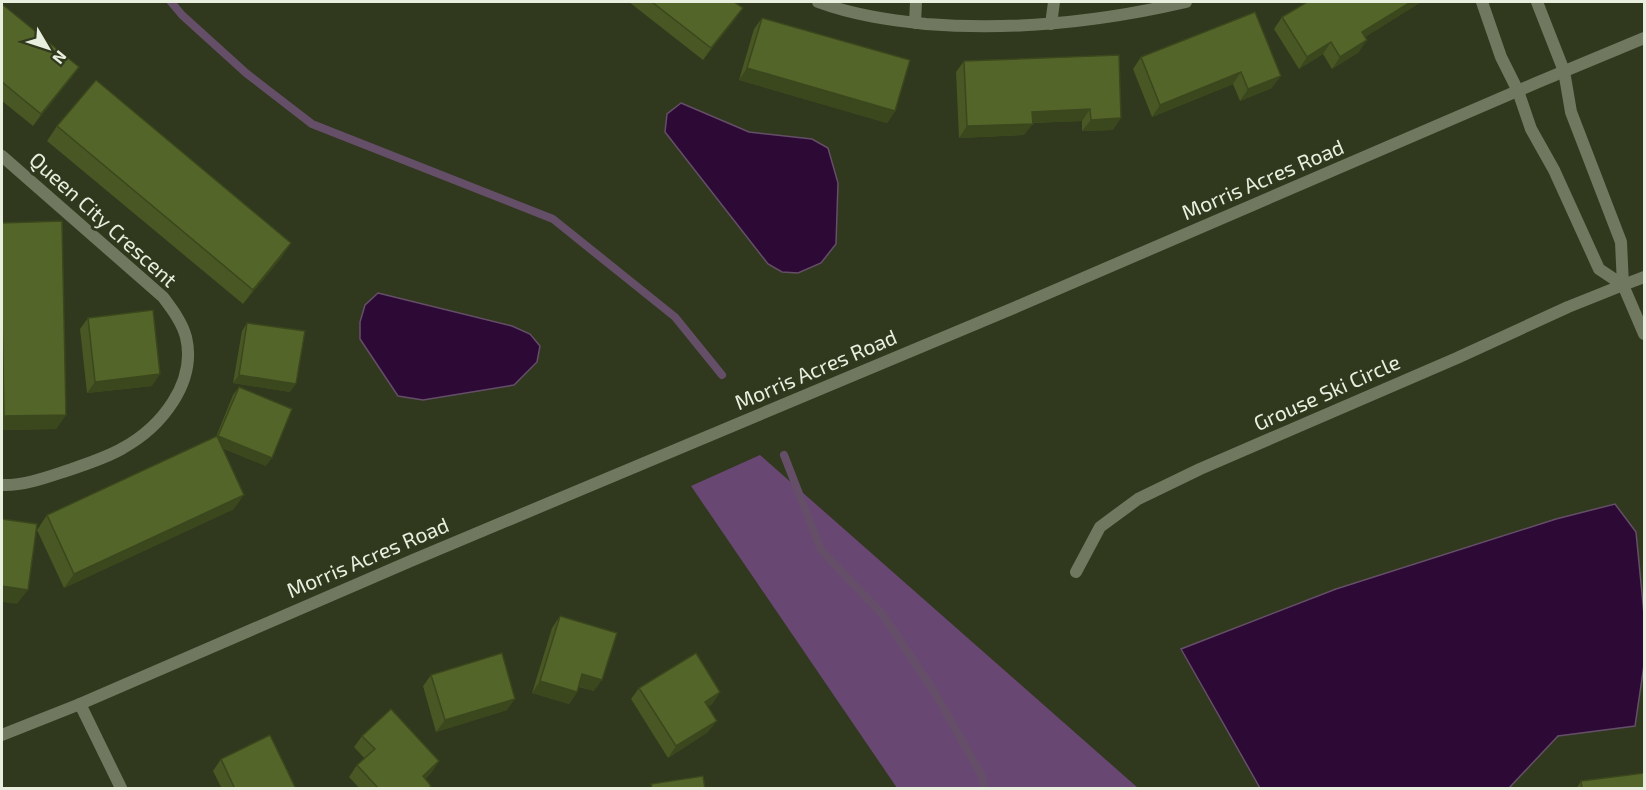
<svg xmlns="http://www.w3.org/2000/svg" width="1646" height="790" font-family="'Exo 2',sans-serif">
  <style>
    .green { fill: #694773 }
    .water { fill: #2c0a35; stroke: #654f68; stroke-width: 1.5 }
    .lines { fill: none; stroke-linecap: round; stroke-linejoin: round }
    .stream { stroke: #654f68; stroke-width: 8 }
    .service { stroke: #70785f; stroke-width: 12 }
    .minor { stroke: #70785f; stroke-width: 12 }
    .tertiary { stroke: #70785f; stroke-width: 12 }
    .wall { fill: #485724 }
    .shaded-wall { fill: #3b471d }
    .building { fill: #54652a; stroke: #3b471d; stroke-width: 1.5 }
    .labels { text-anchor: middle; stroke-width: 6; stroke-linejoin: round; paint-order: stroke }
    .street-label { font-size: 21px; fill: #e9efdf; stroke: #30381d }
  </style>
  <rect width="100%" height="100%" fill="#30381d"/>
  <!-- green -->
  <path class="green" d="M 760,455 L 1138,788 L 897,788 L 691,486 Z"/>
  <!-- water -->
  <path class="water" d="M 681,103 L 749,132 L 812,139 L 828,148 L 838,183 L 836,244 L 821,263 L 798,273 L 782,272 L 768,264 L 665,132 L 667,114 Z
    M 378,293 L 512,326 L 530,334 L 540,346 L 537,362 L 514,385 L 423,400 L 398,396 L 360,339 L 360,322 L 365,305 Z
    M 1615,504 L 1636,532 L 1644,614 L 1644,665 L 1635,726 L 1558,736 L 1509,788 L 1260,788 L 1181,649 L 1336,589 L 1556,519 Z"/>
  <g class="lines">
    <!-- stream -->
    <path class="stream" d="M 171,2 L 182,15 L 246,73 L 312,124 L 553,219 L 675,317 L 722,375
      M 784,455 L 821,550 L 883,615 L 935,693 L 982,776 L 984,788"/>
    <!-- service -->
    <path class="service" d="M 1623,285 L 1644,277"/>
    <!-- minor -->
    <path class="minor" d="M 818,2 C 853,15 889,20 926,24 C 1014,31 1100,22 1186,2
      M 1482,2 L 1501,57 L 1518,91 L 1531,129 L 1554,170 L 1599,269 L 1623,285
      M 1537,2 L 1564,71 L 1571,112 L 1621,242 L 1623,285 L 1644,334
      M 915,23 L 916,2
      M 1051,24 L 1054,2
      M 2,156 L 163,297 C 172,309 182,322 186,337 C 197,383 161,427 123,448 C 108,457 89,463 72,469 C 50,476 25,486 2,485
      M 1076,572 L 1100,527 L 1138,499 L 1200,469 L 1457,358 L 1568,307 L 1623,285
      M 80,704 L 121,788"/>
    <!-- tertiary -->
    <path class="tertiary" d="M 2,735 L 80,704 L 413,560 L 1016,307 L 1536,83 L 1644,38"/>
  </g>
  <!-- wall -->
  <path class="wall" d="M 629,2 L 734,2 L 743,8 L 703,60 Z
    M 1307,2 L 1421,2 L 1365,37 L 1359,52 L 1332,69 L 1323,54 L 1299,69 L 1274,29 L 1282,17 Z
    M 2,4 L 79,67 L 71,78 L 33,126 L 2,101 Z
    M 1255,12 L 1272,88 L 1240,101 L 1233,84 L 1152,117 L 1133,69 L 1141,57 Z
    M 762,18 L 895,111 L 887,123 L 739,80 L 754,29 Z
    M 1119,55 L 1113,130 L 1082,131 L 1082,121 L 1032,123 L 1024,135 L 959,138 L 956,72 L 964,61 Z
    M 57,126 L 291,243 L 281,258 L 243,304 L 47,141 Z
    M 2,223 L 66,415 L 56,429 L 2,430 Z
    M 88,318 L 152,386 L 87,393 L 80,329 Z
    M 247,323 L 290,392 L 233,383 L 242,331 Z
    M 239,387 L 266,466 L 222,448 L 234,509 L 64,588 L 37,530 L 47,515 L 216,437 L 233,395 Z
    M 560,616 L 594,691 L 579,687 L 577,692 L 569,704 L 532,693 L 552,628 Z
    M 431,675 L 507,710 L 436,732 L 423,686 Z
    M 639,688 L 720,692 L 712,704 L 708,706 L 708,732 L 668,758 L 631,699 Z
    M 362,736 L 439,761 L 431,773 L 425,779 L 429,789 L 360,789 L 349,777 L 357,765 L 365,759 L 354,747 Z
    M 221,759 L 296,789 L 222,789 L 213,771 Z
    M 1581,781 L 1644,789 L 1576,789 Z"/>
  <!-- shaded-wall -->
  <path class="shaded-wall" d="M 1411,2 L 1421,2 L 1354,44 L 1362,32 Z
    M 743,8 L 735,20 L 703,60 L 711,48 Z
    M 1367,40 L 1359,52 L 1332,69 L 1340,57 Z
    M 1331,42 L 1323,54 L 1299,69 L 1307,57 Z
    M 79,67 L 71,78 L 33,126 L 41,114 Z
    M 747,68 L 895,111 L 887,123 L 739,80 Z
    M 1241,72 L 1233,84 L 1152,117 L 1160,105 Z
    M 1281,76 L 1272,88 L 1240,101 L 1248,89 Z
    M 1090,109 L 1082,121 L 1024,123 L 1032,112 Z
    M 1121,118 L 1113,130 L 1082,131 L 1091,120 Z
    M 1033,124 L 1024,135 L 959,138 L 967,126 Z
    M 291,243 L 281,258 L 243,304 L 253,290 Z
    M 160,374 L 152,386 L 87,393 L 95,382 Z
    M 239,375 L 296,384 L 290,392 L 233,383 Z
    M 66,415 L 56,429 L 2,430 L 2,419 L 4,416 Z
    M 218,436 L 272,458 L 266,466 L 213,444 Z
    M 244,495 L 234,509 L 64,588 L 74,574 Z
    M 2,586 L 28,590 L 17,604 L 2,602 Z
    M 582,674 L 602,680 L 594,691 L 574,685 Z
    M 540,681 L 577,692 L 569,704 L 532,693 Z
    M 720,692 L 712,704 L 697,713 L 705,702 Z
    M 515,699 L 507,710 L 436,732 L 445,720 Z
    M 717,721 L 708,732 L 668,758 L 676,746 Z
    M 439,761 L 431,773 L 415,788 L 423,776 Z"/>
  <!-- building -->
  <path class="building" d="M 652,2 L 734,2 L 743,8 L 711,48 Z
    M 1307,2 L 1411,2 L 1362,32 L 1367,40 L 1340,57 L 1331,42 L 1307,57 L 1282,17 Z
    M 2,4 L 79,67 L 41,114 L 2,82 Z
    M 1255,12 L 1281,76 L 1248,89 L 1241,72 L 1160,105 L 1141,57 Z
    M 762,18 L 910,60 L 895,111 L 747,68 Z
    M 1119,55 L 1121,118 L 1091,120 L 1090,109 L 1032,112 L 1033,124 L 967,126 L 964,61 Z
    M 96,80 L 291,243 L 253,290 L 57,126 Z
    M 62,221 L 66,415 L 4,416 L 2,306 L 2,223 Z
    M 153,310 L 160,374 L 95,382 L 88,318 Z
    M 247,323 L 305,331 L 296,384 L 239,375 Z
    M 239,387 L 292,409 L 272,458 L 218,436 Z
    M 217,436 L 244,495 L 74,574 L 47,515 Z
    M 2,519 L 37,524 L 28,590 L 2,586 Z
    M 560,616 L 617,633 L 602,680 L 582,674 L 577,692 L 540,681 Z
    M 502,653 L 515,699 L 445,720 L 431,675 Z
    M 696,653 L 720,692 L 705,702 L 717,721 L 676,746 L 639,688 Z
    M 391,709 L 439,761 L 423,776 L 431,786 L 428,789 L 379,789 L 357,765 L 375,749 L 362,736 Z
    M 270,735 L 296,789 L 235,789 L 221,759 Z
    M 1644,773 L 1644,789 L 1582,789 L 1581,781 Z
    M 703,776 L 705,789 L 652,789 L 651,784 Z"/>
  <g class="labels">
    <!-- street labels -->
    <g class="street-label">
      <text transform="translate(1263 180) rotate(-23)" y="7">Morris Acres Road</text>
      <text transform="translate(103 220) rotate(42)" y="7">Queen City Crescent</text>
      <text transform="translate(816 370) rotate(-23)" y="7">Morris Acres Road</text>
      <text transform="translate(1327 393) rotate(-24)" y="7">Grouse Ski Circle</text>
      <text transform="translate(368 558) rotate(-23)" y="7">Morris Acres Road</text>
    </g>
  </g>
  <!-- border -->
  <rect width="1646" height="790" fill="none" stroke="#e9efdf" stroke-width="6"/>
  <!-- north arrow -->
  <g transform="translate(48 48) rotate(129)" stroke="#30381d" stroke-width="4.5" paint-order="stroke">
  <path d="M0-4.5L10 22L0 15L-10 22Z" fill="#e9efdf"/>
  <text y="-9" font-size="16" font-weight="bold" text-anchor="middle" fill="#e9efdf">N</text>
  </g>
</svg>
